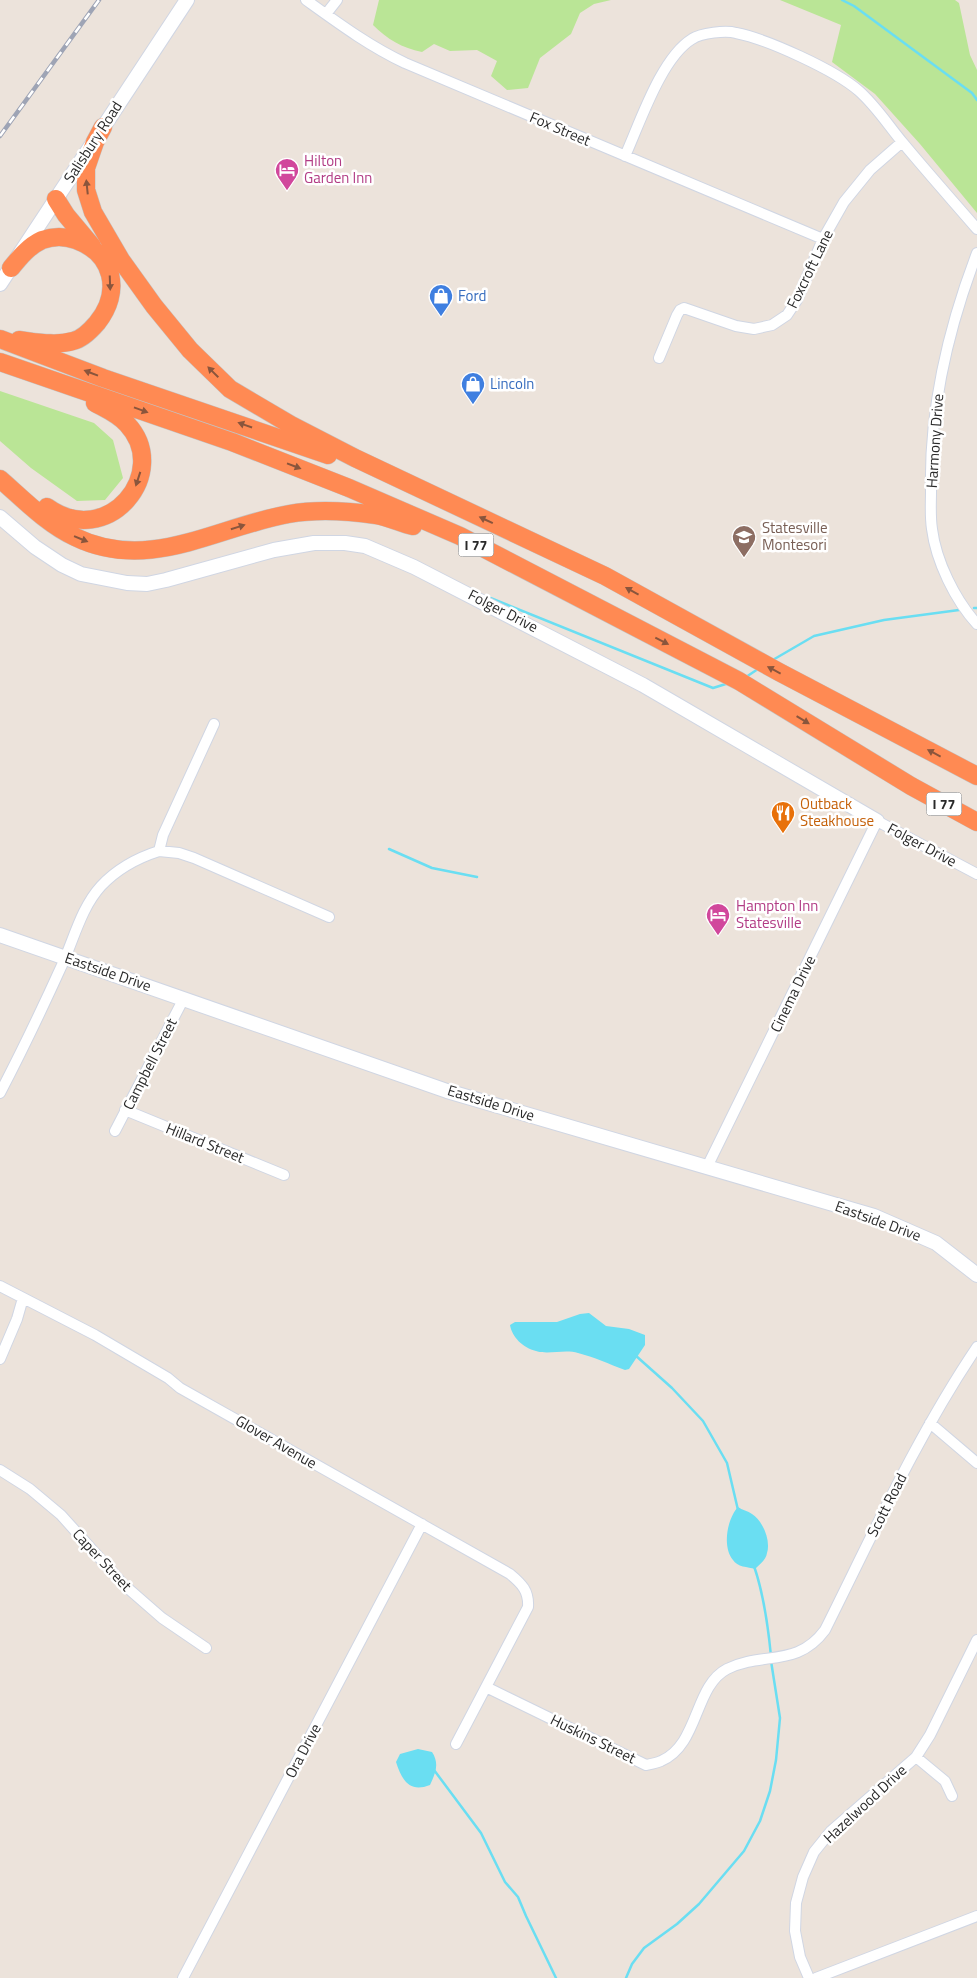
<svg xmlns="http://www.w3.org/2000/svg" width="977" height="1978" font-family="'Titillium Web',sans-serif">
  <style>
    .green { fill: #bae596 }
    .water { fill: #6adef2 }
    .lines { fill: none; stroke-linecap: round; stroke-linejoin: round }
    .stream { stroke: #6adef2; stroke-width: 2.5 }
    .street-casing { stroke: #d0d6e3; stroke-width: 12 }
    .secondary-casing { stroke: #d0d6e3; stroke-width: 16 }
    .highway-casing { stroke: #c3c3c3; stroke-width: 19 }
    .street { stroke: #fff; stroke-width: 10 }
    .secondary { stroke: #fff; stroke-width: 14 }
    .highway { stroke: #ff8a53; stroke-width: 18 }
    .rail-casing { stroke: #9ea4b5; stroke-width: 4.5 }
    .rail { stroke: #fff; stroke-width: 2.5; stroke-dasharray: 8; stroke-linecap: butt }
    .oneway { fill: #8a553c }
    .labels { text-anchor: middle; stroke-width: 5; stroke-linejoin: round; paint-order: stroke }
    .shield { fill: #fff; stroke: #6a6a6a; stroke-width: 1 }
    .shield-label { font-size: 14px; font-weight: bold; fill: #2a2a2a }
    .street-label { font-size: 15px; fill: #2a2a2a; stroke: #fff }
    .hotel-label { font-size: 15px; fill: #b23c85; stroke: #fff; text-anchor: start }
    .shop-label { font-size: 15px; fill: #366cbe; stroke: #fff; text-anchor: start }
    .education-label { font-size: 15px; fill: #785e54; stroke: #fff; text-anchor: start }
    .food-label { font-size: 15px; fill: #c56008; stroke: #fff; text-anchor: start }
  </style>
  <rect width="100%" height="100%" fill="#ece3db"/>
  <!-- green -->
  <path class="green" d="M 379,0 L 611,0 L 594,4 L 580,13 L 571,34 L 540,58 L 528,88 L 507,90 L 491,76 L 497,61 L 477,50 L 450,51 L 434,44 L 422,52 C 402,48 387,39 373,25 Z
    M 780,0 L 955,0 L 959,3 L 970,55 L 977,70 L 977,213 L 920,144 L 875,94 L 832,62 L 841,25 Z
    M 0,391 L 94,423 L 113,440 L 123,478 L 105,500 L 77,501 L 31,468 L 0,441 Z"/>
  <!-- water -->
  <path class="water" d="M 589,1313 L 606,1326 L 629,1329 L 645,1335 L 645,1345 L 629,1369 L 625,1370 C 609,1364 594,1357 578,1353 C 565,1349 548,1355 536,1351 C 523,1348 512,1337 510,1325 L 515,1322 L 557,1322 L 580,1314 Z
    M 738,1507 C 742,1510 748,1511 752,1514 C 763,1521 771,1541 767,1553 C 766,1560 760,1564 755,1569 C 748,1567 737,1567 733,1560 C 722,1547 727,1519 738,1507 Z
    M 418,1749 L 432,1752 C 440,1764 435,1774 430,1785 C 410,1793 402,1781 396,1762 L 400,1754 Z"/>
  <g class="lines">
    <!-- stream -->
    <path class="stream" d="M 842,0 L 854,6 L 972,93 L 977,100
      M 488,597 L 713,688 L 729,683
      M 974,608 L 977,608
      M 771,661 L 814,636 L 884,620 L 959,610
      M 746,677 L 758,669
      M 389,849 L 432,868 L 477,877
      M 635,1355 L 672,1388 L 703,1421 L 727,1463 L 738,1510
      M 754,1566 C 764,1595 768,1625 771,1656
      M 434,1770 L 481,1833 L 505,1882 L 518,1897 L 526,1916 L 556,1978
      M 626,1978 L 632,1964 L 644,1948 L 677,1924 L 699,1904 L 744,1851 L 760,1821 L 770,1791 L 776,1760 L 780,1718 L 771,1661"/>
    <!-- street casing -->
    <g class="street-casing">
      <path id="street" d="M 306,0 C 338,23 369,46 405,63 L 823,239
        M 326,14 L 337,0
        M 625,156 C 640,123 661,58 692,39 C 701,33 726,30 736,33 C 767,39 835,70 859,91 C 876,106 888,125 903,143 C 927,172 952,200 977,229
        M 977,253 C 948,329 929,408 931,491 C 931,503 930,516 932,529 C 936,561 955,600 977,624
        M 659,358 L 677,315 L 680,310 L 684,308 L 736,326 L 754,329 L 772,325 L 787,315 L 797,300 L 823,239 L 844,202 L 870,170 L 902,142
        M 159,851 L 179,853 L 194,858 L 329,917
        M 0,1093 C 22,1051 42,1009 62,965 C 74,939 81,908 101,886 C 117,869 137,858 159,851 L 163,835 L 214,724
        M 125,1110 L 284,1175
        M 115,1131 L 184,998
        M 707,1167 L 877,821 L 977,874
        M 0,1286 L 95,1335 L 168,1378 L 180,1388 L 510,1574 C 522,1584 529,1591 528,1607 L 456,1744
        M 0,1359 L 17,1319 L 23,1298
        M 930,1423 L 977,1463
        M 0,1470 L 30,1489 L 61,1515 L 123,1584 L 162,1618 L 206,1648
        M 486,1687 L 646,1765 C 651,1764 657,1763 661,1761 C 699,1745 694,1686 727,1669 C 763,1651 797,1668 825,1630 C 873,1534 917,1436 977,1347
        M 916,1757 L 945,1781 L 952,1796
        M 183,1978 L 422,1524
        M 809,1978 L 800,1957 L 795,1931 L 796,1903 L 803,1877 L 814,1852 L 831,1831 L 916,1757 L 930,1735 L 977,1640
        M 816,1978 L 977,1916"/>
    </g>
    <!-- secondary casing -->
    <g class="secondary-casing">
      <path id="secondary" d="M 0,284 L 187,0
        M 0,517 L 35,547 L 62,565 L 81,574 L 127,583 L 147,584 L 166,580 L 274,550 L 314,543 L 345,543 L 365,546 L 414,567 L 643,685 L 877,821
        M 0,935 L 447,1091 L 874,1216 L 936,1243 L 977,1275"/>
    </g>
    <!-- highway casing -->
    <g class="highway-casing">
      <path id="highway" d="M 103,127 L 95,142 L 86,168 L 86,190 L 93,212 L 121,260 L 154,306 L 190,350 L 230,389 L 291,425 L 355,458 L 605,576 L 779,672 L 977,776
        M 56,199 L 66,215 L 92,246
        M 11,268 C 20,257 29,246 42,240 C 53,236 65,236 76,240 C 114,254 122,292 97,323 C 91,330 82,339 73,341 C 56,346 36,342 19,340
        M 0,339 L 103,378 L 328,455
        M 0,362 L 232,442 L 349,488 L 460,536 L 739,681 L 911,786 L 977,822
        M 0,479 C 23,499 47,524 75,537 C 149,573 216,527 289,514 C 317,509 348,511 376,515 C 388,517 401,523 413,526
        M 47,507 C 108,551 172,472 127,424 C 118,414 106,409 95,403"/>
    </g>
    <!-- street -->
    <use href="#street" class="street"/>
    <!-- secondary -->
    <use href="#secondary" class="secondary"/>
    <!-- highway -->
    <use href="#highway" class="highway"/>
    <!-- rail casing -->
    <g class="rail-casing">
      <path id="rail" d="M 0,136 L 99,0"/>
    </g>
    <!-- rail -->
    <use href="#rail" class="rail"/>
  </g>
  <!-- one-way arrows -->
  <defs><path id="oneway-solid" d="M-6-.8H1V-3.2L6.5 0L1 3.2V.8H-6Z" transform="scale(1.25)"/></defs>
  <g class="oneway">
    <use href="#oneway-solid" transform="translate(87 187) rotate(-96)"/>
    <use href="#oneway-solid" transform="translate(110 283) rotate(88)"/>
    <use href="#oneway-solid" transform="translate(213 372) rotate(-135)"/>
    <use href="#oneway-solid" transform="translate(91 373) rotate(-159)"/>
    <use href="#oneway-solid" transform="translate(141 410) rotate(20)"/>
    <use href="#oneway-solid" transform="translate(245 425) rotate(-161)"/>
    <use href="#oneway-solid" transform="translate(294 466) rotate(21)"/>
    <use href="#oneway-solid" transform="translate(138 479) rotate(108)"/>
    <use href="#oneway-solid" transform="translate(486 520) rotate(-155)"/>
    <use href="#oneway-solid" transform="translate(238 527) rotate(-18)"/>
    <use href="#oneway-solid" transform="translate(81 539) rotate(22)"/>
    <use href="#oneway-solid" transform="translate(632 591) rotate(-151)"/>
    <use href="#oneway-solid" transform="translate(662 641) rotate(27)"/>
    <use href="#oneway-solid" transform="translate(774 670) rotate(-152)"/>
    <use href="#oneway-solid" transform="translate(803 720) rotate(31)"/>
    <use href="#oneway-solid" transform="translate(934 753) rotate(-152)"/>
  </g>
  <!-- icons -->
  <defs>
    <g id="hotel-pin" transform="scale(1.25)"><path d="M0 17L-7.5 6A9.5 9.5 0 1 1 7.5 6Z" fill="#d1479c" stroke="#fff"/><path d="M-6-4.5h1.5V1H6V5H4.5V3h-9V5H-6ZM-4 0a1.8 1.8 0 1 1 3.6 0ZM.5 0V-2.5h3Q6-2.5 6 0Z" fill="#fff"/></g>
    <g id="shop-pin" transform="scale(1.25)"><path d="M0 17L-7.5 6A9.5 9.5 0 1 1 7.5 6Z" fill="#3f7fe0" stroke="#fff"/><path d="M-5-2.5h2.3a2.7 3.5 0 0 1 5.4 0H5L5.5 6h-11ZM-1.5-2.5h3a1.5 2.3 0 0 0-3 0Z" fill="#fff"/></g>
    <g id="school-pin" transform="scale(1.25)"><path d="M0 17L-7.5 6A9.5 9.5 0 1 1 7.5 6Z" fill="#8d6e63" stroke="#fff"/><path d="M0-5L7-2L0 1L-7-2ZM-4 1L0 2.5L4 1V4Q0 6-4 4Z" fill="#fff"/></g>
    <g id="restaurant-pin" transform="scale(1.25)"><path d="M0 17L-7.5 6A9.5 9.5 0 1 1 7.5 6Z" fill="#e8710a" stroke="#fff"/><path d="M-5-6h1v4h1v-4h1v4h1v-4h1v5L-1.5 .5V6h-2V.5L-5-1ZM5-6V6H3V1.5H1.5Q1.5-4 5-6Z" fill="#fff"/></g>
  </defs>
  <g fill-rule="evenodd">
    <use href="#hotel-pin" x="287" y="170"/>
    <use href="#shop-pin" x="441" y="296"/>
    <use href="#shop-pin" x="473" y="384"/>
    <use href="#school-pin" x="744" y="537"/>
    <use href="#restaurant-pin" x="783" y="813"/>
    <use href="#hotel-pin" x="718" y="915"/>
  </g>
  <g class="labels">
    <!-- shield labels -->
    <g class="shield">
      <rect x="458.5" y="533.5" width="35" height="23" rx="4"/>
      <rect x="926.5" y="792.5" width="35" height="23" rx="4"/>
    </g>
    <g class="shield-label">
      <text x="476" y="550">I 77</text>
      <text x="944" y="809">I 77</text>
    </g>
    <!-- street labels -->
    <g class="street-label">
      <text transform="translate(560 129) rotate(23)" y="5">Fox Street</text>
      <text transform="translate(93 142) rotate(-57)" y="5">Salisbury Road</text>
      <text transform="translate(810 269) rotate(-64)" y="5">Foxcroft Lane</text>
      <text transform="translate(935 441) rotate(-86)" y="5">Harmony Drive</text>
      <text transform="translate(503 611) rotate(27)" y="5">Folger Drive</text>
      <text transform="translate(922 845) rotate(28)" y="5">Folger Drive</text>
      <text transform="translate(108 972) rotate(19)" y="5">Eastside Drive</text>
      <text transform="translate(793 994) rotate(-64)" y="5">Cinema Drive</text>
      <text transform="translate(150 1064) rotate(-63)" y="5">Campbell Street</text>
      <text transform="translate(491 1103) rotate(17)" y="5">Eastside Drive</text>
      <text transform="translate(205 1143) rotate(22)" y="5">Hillard Street</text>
      <text transform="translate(878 1221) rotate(20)" y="5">Eastside Drive</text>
      <text transform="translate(276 1442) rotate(30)" y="5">Glover Avenue</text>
      <text transform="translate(887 1505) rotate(-63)" y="5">Scott Road</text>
      <text transform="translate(102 1560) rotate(47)" y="5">Caper Street</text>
      <text transform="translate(593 1739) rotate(26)" y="5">Huskins Street</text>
      <text transform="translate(303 1751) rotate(-62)" y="5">Ora Drive</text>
      <text transform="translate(865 1804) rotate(-43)" y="5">Hazelwood Drive</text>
    </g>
    <!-- hotel labels -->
    <g class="hotel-label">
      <text x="304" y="166">Hilton<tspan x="304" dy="17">Garden Inn</tspan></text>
      <text x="736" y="911">Hampton Inn<tspan x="736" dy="17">Statesville</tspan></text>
    </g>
    <!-- shop labels -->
    <g class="shop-label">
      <text x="458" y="301">Ford</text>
      <text x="490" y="389">Lincoln</text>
    </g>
    <!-- education labels -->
    <g class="education-label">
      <text x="762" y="533">Statesville<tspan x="762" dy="17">Montesori</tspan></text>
    </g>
    <!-- food labels -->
    <g class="food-label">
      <text x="800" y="809">Outback<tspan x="800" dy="17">Steakhouse</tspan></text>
    </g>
  </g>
</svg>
